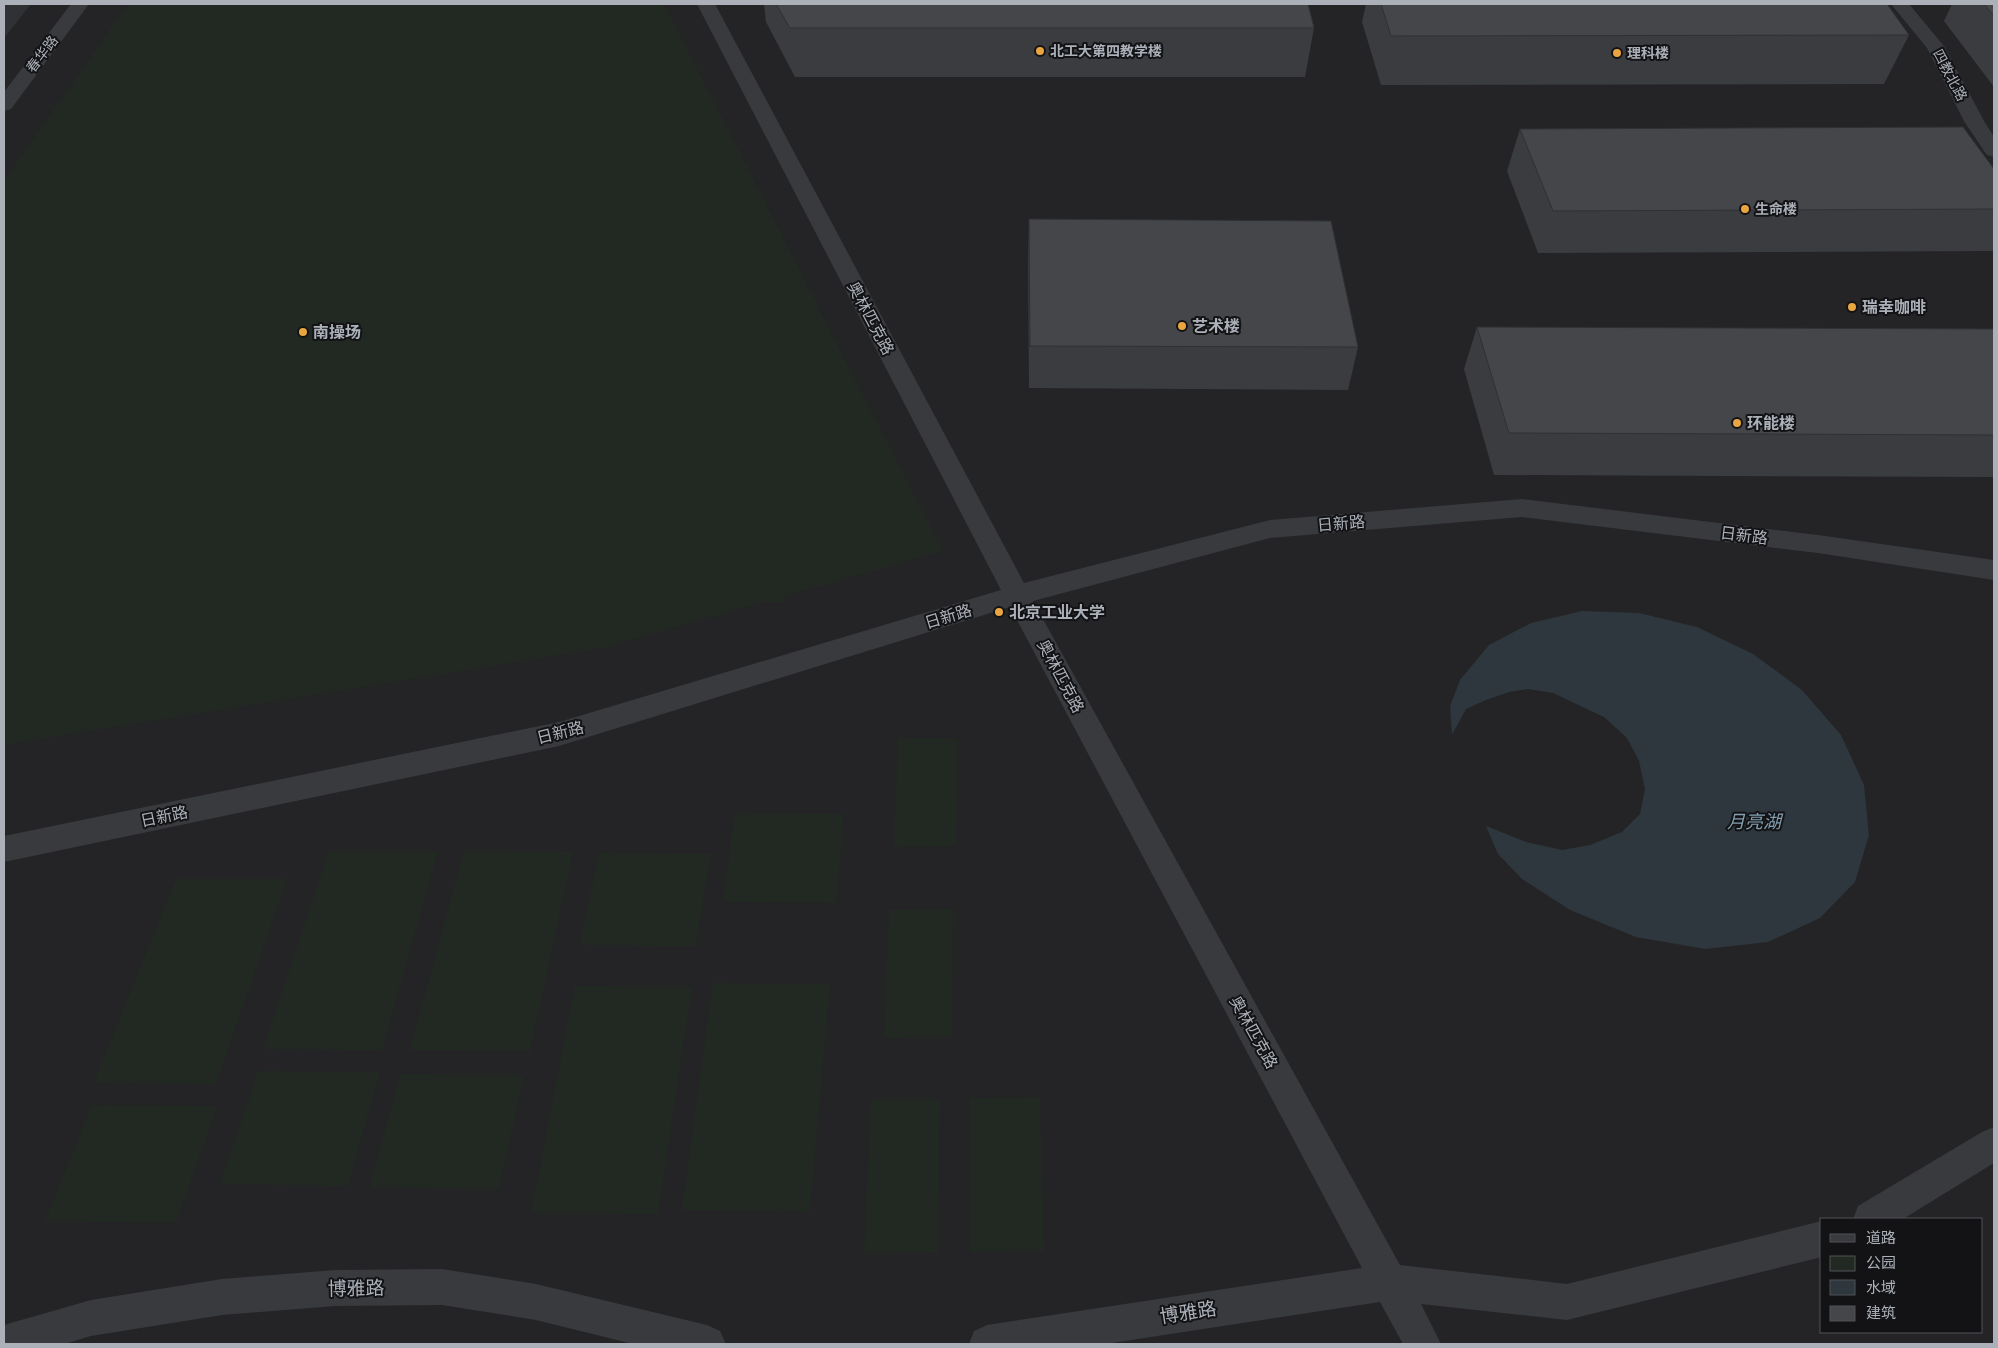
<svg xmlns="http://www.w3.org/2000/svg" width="1998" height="1348" font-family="Raleway,'Noto Sans SC',sans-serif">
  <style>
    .built { fill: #242427; fill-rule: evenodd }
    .green { fill: #222922 }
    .water { fill: #2e373d }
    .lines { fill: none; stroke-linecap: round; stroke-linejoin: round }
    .minor { fill: #393a3e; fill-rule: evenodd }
    .wall { fill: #3b3c40 }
    .shaded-wall { fill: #303134 }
    .building { fill: #45464a; stroke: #303134 }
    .poi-dot { fill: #e9a540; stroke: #131315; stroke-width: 2 }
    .labels { text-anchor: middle; stroke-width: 4; stroke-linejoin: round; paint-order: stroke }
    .far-poi-label { font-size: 14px; font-weight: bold; fill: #abb0b9; stroke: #131315; text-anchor: start }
    .far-street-label { font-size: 14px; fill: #abb0b9; stroke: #131315 }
    .poi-label { font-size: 16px; font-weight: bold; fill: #abb0b9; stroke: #131315; text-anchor: start }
    .street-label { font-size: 16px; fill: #abb0b9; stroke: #131315 }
    .water-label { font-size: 18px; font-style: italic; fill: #839fb2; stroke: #131315 }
    .near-street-label { font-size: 19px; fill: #abb0b9; stroke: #131315 }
  </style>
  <rect width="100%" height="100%" fill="#18181a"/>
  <!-- built -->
  <path class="built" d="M 4,4 L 1994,4 L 1994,1344 L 4,1344 ZM 1822,1219 L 1982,1219 L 1982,1332 L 1822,1332 Z"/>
  <!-- green -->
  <path class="green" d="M 128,4 L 664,4 L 815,300 L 816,300 L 816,303 L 943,551 L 784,596 L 783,602 L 764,602 L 602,648 L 4,745 L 4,181 Z
    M 898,738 L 957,738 L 956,846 L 894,847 Z
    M 735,813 L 844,814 L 836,903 L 723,902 Z
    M 329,851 L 438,851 L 382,1050 L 263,1049 Z
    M 464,851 L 573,852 L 530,1051 L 410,1050 Z
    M 599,853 L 711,854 L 696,946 L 580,945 Z
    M 176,879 L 287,879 L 216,1084 L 94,1083 Z
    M 953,909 L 952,1037 L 884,1038 L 889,910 Z
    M 713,983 L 830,984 L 810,1211 L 682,1210 Z
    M 575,986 L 692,987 L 658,1214 L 531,1213 Z
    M 258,1071 L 380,1072 L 348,1186 L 220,1184 Z
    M 400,1074 L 524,1075 L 499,1189 L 370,1187 Z
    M 1040,1097 L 1044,1251 L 970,1252 L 970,1098 Z
    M 871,1099 L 940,1099 L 938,1252 L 864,1253 Z
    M 92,1105 L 217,1106 L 176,1223 L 45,1221 Z"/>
  <!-- water -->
  <path class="water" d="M 1582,611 L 1639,613 L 1697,627 L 1753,654 L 1802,690 L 1841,735 L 1864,785 L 1869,835 L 1855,882 L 1820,918 L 1768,942 L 1705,949 L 1636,937 L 1570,910 L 1522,879 L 1498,854 L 1486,826 L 1526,842 L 1562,850 L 1590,845 L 1622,832 L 1640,814 L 1645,789 L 1639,761 L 1627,738 L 1604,717 L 1553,693 L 1528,689 L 1509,692 L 1486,700 L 1466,709 L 1452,735 L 1450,706 L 1460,680 L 1489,645 L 1531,623 Z"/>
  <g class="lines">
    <!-- minor -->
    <path class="minor" d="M 71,4 L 89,4 L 11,109 L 4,111 L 4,92 Z
      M 697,4 L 715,4 L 1024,583 L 1270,520 L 1522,499 L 1818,535 L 1994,560 L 1994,580 L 1818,553 L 1522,517 L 1270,538 L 1033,601 L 1400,1265 L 1567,1284 L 1822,1221 L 1822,1257 L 1567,1320 L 1421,1304 L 1441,1344 L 1403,1344 L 1380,1302 L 1105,1344 L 969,1344 L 974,1331 L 987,1325 L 1362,1268 L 1010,607 L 559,746 L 4,862 L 4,836 L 559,722 L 1001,590 Z
      M 1891,4 L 1909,4 L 1944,46 L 1984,121 L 1994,137 L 1994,157 L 1987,155 L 1984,151 L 1964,121 L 1927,48 Z
      M 1994,1127 L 1994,1163 L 1903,1219 L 1853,1219 L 1858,1206 L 1982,1132 Z
      M 442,1269 L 536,1284 L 707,1325 L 720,1331 L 726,1344 L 633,1344 L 536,1320 L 442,1305 L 335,1306 L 222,1315 L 91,1336 L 64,1344 L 4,1344 L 4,1325 L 91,1300 L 222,1279 L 335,1270 Z"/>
  </g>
  <!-- wall -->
  <path class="wall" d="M 764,4 L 1308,4 L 1314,28 L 1305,77 L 795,77 L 766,22 Z
    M 1366,4 L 1381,4 L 1909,35 L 1884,84 L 1381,85 L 1362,22 Z
    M 1952,4 L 1994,4 L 1994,87 L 1944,21 Z
    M 1520,129 L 1994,169 L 1994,251 L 1538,253 L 1507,171 Z
    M 1029,219 L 1358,347 L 1348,390 L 1029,388 L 1028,261 Z
    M 1477,327 L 1994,329 L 1994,477 L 1494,475 L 1464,369 Z"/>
  <!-- shaded-wall -->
  <path class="shaded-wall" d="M 4,4 L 31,4 L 4,38 Z"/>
  <!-- building -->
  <path class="building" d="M 776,4 L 1308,4 L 1314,28 L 790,28 Z
    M 1381,4 L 1887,4 L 1909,35 L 1391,36 Z
    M 1984,4 L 1994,4 L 1994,16 Z
    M 1963,127 L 1994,169 L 1994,209 L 1553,211 L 1520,129 Z
    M 1029,219 L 1331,221 L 1358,347 L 1030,346 Z
    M 1477,327 L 1994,329 L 1994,435 L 1509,433 Z"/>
  <!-- markers -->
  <g class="poi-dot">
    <circle cx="1040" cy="51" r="5"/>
    <circle cx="1617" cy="53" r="5"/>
    <circle cx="1745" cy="209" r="5"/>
    <circle cx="1852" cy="307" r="5"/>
    <circle cx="1182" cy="326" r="5"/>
    <circle cx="303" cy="332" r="5"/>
    <circle cx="1737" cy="423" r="5"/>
    <circle cx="999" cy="612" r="5"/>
  </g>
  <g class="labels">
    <!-- far-poi labels -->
    <g class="far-poi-label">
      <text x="1050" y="56">北工大第四教学楼</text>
      <text x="1627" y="58">理科楼</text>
      <text x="1755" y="214">生命楼</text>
    </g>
    <!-- far-street labels -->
    <g class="far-street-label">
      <text transform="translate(42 54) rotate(-53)" y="5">春华路</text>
      <text transform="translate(1950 75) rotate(62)" y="5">四教北路</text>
    </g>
    <!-- poi labels -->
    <g class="poi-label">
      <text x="1862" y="313">瑞幸咖啡</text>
      <text x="1192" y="332">艺术楼</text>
      <text x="313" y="338">南操场</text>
      <text x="1747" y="429">环能楼</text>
      <text x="1009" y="618">北京工业大学</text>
    </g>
    <!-- street labels -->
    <g class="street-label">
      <text transform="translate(871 318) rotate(62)" y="6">奥林匹克路</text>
      <text transform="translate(1341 523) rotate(-5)" y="6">日新路</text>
      <text transform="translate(1744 535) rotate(7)" y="6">日新路</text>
      <text transform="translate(948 616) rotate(-17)" y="6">日新路</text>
      <text transform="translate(1061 676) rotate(62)" y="6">奥林匹克路</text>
      <text transform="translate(560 732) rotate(-14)" y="6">日新路</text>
      <text transform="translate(164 816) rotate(-12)" y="6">日新路</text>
      <text transform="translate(1254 1032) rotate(61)" y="6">奥林匹克路</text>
    </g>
    <!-- water labels -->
    <g class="water-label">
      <text x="1754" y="828">月亮湖</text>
    </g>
    <!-- near-street labels -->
    <g class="near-street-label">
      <text transform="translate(356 1288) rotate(-1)" y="7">博雅路</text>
      <text transform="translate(1188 1312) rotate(-9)" y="7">博雅路</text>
    </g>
  </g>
  <!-- border -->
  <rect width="1998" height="1348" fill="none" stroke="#abb0b9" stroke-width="10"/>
  <!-- legend -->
  <rect x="1820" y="1218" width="162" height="115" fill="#131315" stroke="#505257"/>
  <rect x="1830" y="1234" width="25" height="8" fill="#393a3e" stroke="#505257"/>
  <text x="1866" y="1243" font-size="15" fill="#abb0b9">道路</text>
  <rect x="1830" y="1256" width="25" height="15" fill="#222922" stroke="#505257"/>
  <text x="1866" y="1268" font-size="15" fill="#abb0b9">公园</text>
  <rect x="1830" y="1280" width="25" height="15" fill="#2e373d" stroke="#505257"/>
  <text x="1866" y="1293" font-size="15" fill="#abb0b9">水域</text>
  <rect x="1830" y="1306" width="25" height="15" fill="#45464a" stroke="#505257"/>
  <text x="1866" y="1318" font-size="15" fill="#abb0b9">建筑</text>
</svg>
